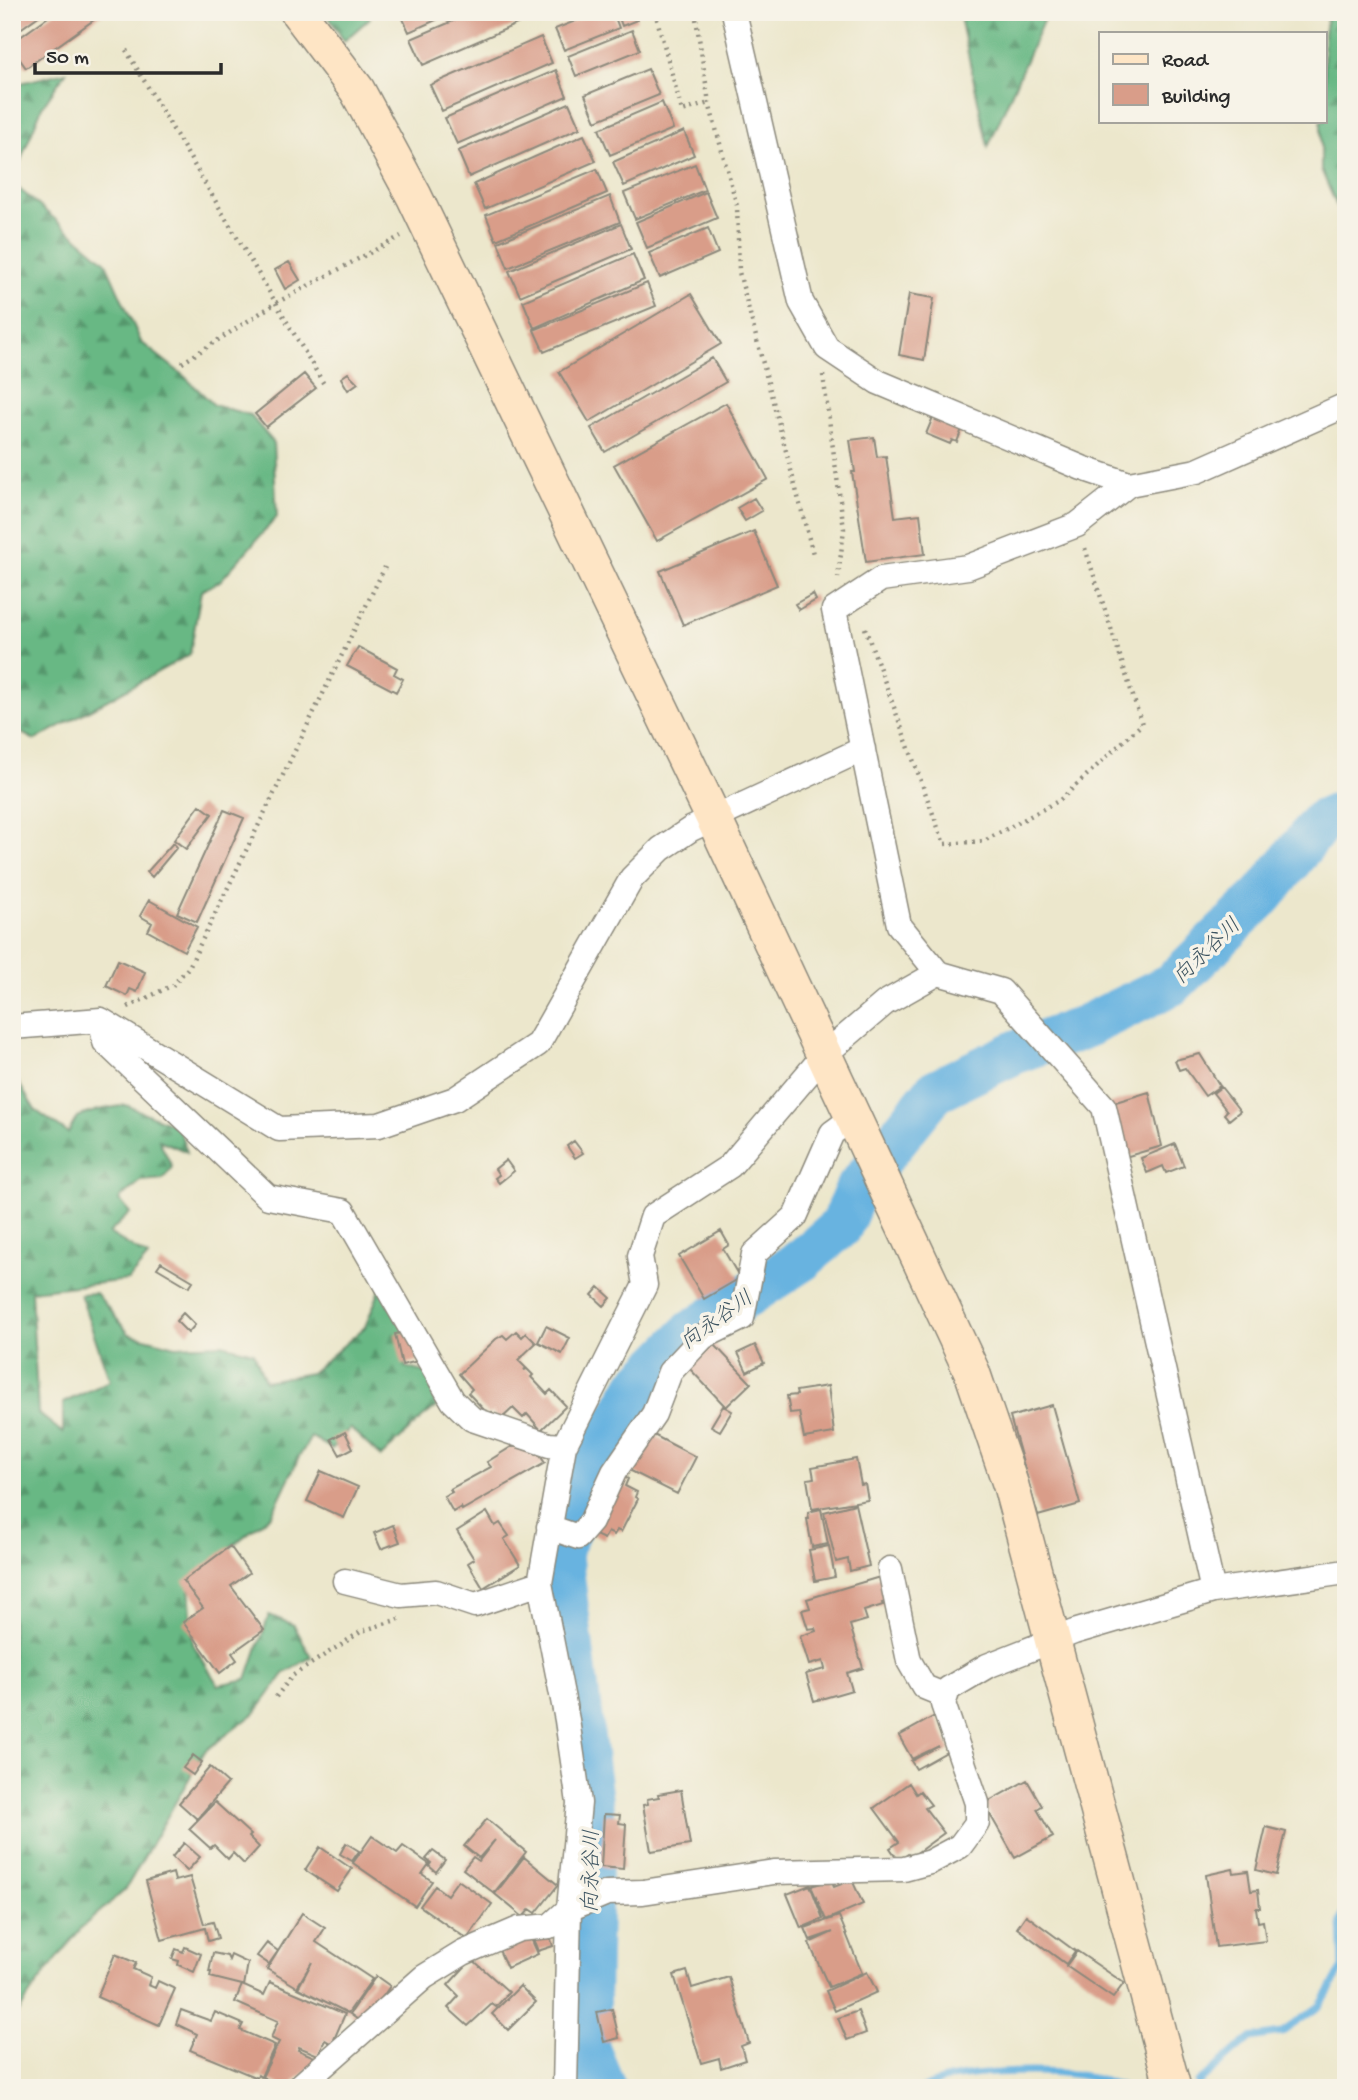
<svg xmlns="http://www.w3.org/2000/svg" width="1358" height="2100" font-family="'Gochi Hand','Klee One',sans-serif">
  <style>
    .forest { fill: url(#forest-firs); stroke: #497258; stroke-width: 2 }
    .lines { fill: none; stroke-linecap: round; stroke-linejoin: round }
    .stream { stroke: #68b3e0; stroke-width: 7 }
    .river { stroke: #68b3e0; stroke-width: 44 }
    .building { fill: #d99d89 }
    .street-casing { stroke: #8c897c; stroke-width: 27 }
    .secondary-casing { stroke: #8c897c; stroke-width: 38 }
    .path { stroke: #8c897c; stroke-width: 4.5; stroke-dasharray: 2 5; stroke-linecap: butt }
    .street { stroke: #fff; stroke-width: 24 }
    .secondary { stroke: #fee5c5; stroke-width: 35 }
    .labels { text-anchor: middle; stroke-width: 7; stroke-linejoin: round; paint-order: stroke }
    .water-label { font-size: 21px; font-style: italic; fill: #3d5461; stroke: #f7f3e8 }
  </style>
  <defs>
    <pattern id="forest-firs" width="22" height="20" patternUnits="userSpaceOnUse" patternTransform="scale(1.75)"><rect width="22" height="20" fill="#67b884"/><path d="M5 1l3.5 6h-7zM16 11l3.5 6h-7z" fill="#55966c"/></pattern>
  </defs>
  <rect width="100%" height="100%" fill="#f7f3e8"/>
  <filter id="ink" filterUnits="userSpaceOnUse"><feTurbulence type="fractalNoise" baseFrequency=".0143" numOctaves="2"/><feDisplacementMap in="SourceGraphic" scale="14" xChannelSelector="R" yChannelSelector="G"/><feConvolveMatrix kernelMatrix="1 2 1 2 8 2 1 2 1" color-interpolation-filters="sRGB"/></filter>
  <filter id="wash" filterUnits="userSpaceOnUse"><feTurbulence type="fractalNoise" baseFrequency=".00686" numOctaves="4" result="noise"/><feDisplacementMap in="SourceGraphic" scale="28" xChannelSelector="R" yChannelSelector="G"/><feGaussianBlur stdDeviation="1.57" result="paint"/><feColorMatrix in="noise" values="0 0 0 0 0 0 0 0 0 0 0 0 0 0 0 0 0 1.4 0 .05"/><feComposite in="paint" operator="in"/></filter>
  <g filter="url(#wash)">
    <rect width="100%" height="100%" fill="#ece7cc"/>
    <!-- forest -->
    <path class="forest" d="M 326,12 L 367,12 L 370,18 L 344,41 Z
      M 959,12 L 1047,12 L 988,147 Z
      M 1328,12 L 1346,12 L 1346,228 L 1321,169 L 1321,121 L 1325,121 L 1324,33 Z
      M 66,72 L 42,107 L 12,182 L 12,85 Z
      M 12,183 L 105,261 L 141,342 L 184,376 L 214,405 L 250,415 L 273,442 L 277,517 L 220,581 L 201,591 L 190,654 L 35,740 L 12,728 Z
      M 12,1072 L 35,1110 L 68,1133 L 77,1117 L 98,1110 L 126,1105 L 178,1127 L 187,1152 L 159,1140 L 172,1167 L 163,1179 L 141,1181 L 119,1199 L 130,1213 L 109,1233 L 148,1257 L 128,1280 L 31,1291 L 38,1413 L 63,1433 L 63,1403 L 110,1381 L 80,1294 L 96,1293 L 129,1334 L 176,1346 L 222,1344 L 254,1352 L 265,1381 L 311,1373 L 365,1327 L 382,1285 L 416,1341 L 405,1367 L 429,1373 L 445,1400 L 423,1417 L 381,1457 L 350,1428 L 332,1449 L 311,1437 L 299,1457 L 272,1514 L 227,1550 L 189,1586 L 193,1644 L 218,1685 L 247,1679 L 269,1615 L 294,1625 L 311,1657 L 284,1674 L 255,1713 L 205,1751 L 125,1890 L 82,1927 L 35,1987 L 12,2022 Z"/>
    <g class="lines">
      <!-- stream -->
      <path class="stream" d="M 1198,2083 L 1250,2038 L 1281,2033 L 1320,2006 L 1343,1967 L 1341,1921 L 1346,1904
        M 924,2088 C 952,2070 1046,2070 1079,2075 C 1094,2078 1108,2082 1122,2086"/>
      <!-- river -->
      <path class="river" d="M 604,2088 L 587,2047 L 592,1810 L 560,1553 L 594,1463 L 638,1386 L 692,1332 L 803,1259 L 841,1226 L 857,1188 L 935,1091 L 1018,1051 L 1080,1029 L 1172,984 L 1264,894 L 1321,822 L 1346,811"/>
    </g>
    <g id="blocks">
      <!-- building -->
      <path class="building" d="M 12,12 L 44,12 L 12,35 Z
        M 55,12 L 105,12 L 26,68 L 12,48 L 12,43 Z
        M 400,12 L 454,12 L 409,32 Z
        M 474,12 L 531,12 L 533,17 L 423,65 L 411,39 Z
        M 598,12 L 613,12 L 619,28 L 564,50 L 555,29 Z
        M 617,12 L 634,12 L 637,20 L 622,26 Z
        M 632,30 L 640,50 L 576,76 L 568,56 Z
        M 541,37 L 552,63 L 442,111 L 430,85 Z
        M 648,69 L 659,95 L 596,121 L 585,95 Z
        M 556,70 L 567,96 L 457,144 L 445,118 Z
        M 662,102 L 673,129 L 610,155 L 599,129 Z
        M 569,103 L 580,128 L 469,177 L 458,151 Z
        M 684,131 L 694,155 L 624,186 L 613,162 Z
        M 584,135 L 596,161 L 485,209 L 474,184 Z
        M 695,164 L 705,190 L 635,219 L 624,193 Z
        M 597,169 L 607,193 L 496,240 L 486,215 Z
        M 706,192 L 717,218 L 647,248 L 636,222 Z
        M 610,196 L 620,222 L 508,268 L 498,242 Z
        M 621,224 L 631,249 L 520,296 L 509,271 Z
        M 708,228 L 718,253 L 660,278 L 649,253 Z
        M 633,254 L 644,280 L 534,328 L 523,301 Z
        M 289,262 L 300,280 L 285,289 L 275,270 Z
        M 647,283 L 656,306 L 544,352 L 534,330 Z
        M 691,294 L 721,344 L 589,422 L 559,372 Z
        M 909,294 L 934,298 L 924,360 L 899,355 Z
        M 712,358 L 726,382 L 605,452 L 591,428 Z
        M 348,373 L 358,383 L 348,390 L 341,378 Z
        M 304,374 L 316,388 L 266,427 L 255,414 Z
        M 726,403 L 768,479 L 657,541 L 614,465 Z
        M 933,417 L 962,429 L 957,442 L 952,440 L 950,444 L 926,434 Z
        M 874,437 L 877,457 L 886,456 L 895,517 L 920,514 L 925,554 L 866,562 L 852,472 L 855,472 L 850,440 Z
        M 754,498 L 762,511 L 745,521 L 737,508 Z
        M 754,531 L 777,585 L 683,625 L 660,571 Z
        M 813,594 L 816,600 L 799,610 L 795,604 Z
        M 358,647 L 397,668 L 394,674 L 403,679 L 396,692 L 347,666 Z
        M 200,805 L 212,814 L 186,849 L 174,840 Z
        M 224,810 L 244,818 L 197,922 L 177,913 Z
        M 173,843 L 177,847 L 152,877 L 147,872 Z
        M 149,900 L 197,927 L 184,951 L 148,931 L 152,923 L 140,916 Z
        M 118,960 L 145,972 L 137,992 L 130,989 L 127,996 L 106,986 Z
        M 1200,1054 L 1220,1086 L 1205,1096 L 1185,1068 L 1179,1070 L 1175,1060 Z
        M 1221,1087 L 1240,1111 L 1229,1120 L 1224,1114 L 1227,1111 L 1213,1093 Z
        M 1149,1092 L 1162,1146 L 1125,1157 L 1109,1104 Z
        M 574,1141 L 583,1153 L 575,1158 L 567,1146 Z
        M 1175,1144 L 1184,1166 L 1166,1173 L 1163,1166 L 1147,1173 L 1141,1158 Z
        M 506,1160 L 514,1171 L 499,1183 L 495,1178 L 499,1175 L 495,1169 Z
        M 721,1231 L 729,1245 L 723,1249 L 740,1278 L 704,1299 L 679,1256 Z
        M 161,1262 L 193,1281 L 189,1287 L 157,1268 Z
        M 599,1287 L 611,1298 L 604,1306 L 592,1295 Z
        M 183,1313 L 195,1325 L 188,1333 L 176,1321 Z
        M 546,1326 L 570,1338 L 562,1354 L 538,1342 Z
        M 412,1331 L 418,1361 L 402,1365 L 395,1334 Z
        M 516,1331 L 522,1337 L 526,1333 L 536,1343 L 518,1360 L 526,1368 L 524,1370 L 527,1369 L 533,1375 L 531,1377 L 547,1394 L 551,1390 L 566,1406 L 541,1430 L 527,1414 L 523,1418 L 513,1408 L 499,1421 L 492,1412 L 489,1415 L 468,1393 L 472,1389 L 459,1374 L 496,1339 L 503,1335 L 507,1339 Z
        M 714,1344 L 751,1383 L 726,1407 L 689,1368 Z
        M 755,1345 L 764,1363 L 747,1372 L 738,1353 Z
        M 828,1386 L 834,1433 L 804,1438 L 799,1412 L 790,1413 L 787,1396 L 797,1395 L 796,1391 Z
        M 1052,1405 L 1080,1504 L 1038,1516 L 1010,1417 Z
        M 723,1406 L 732,1411 L 720,1431 L 711,1426 Z
        M 644,1430 L 696,1457 L 677,1494 L 625,1468 Z
        M 345,1432 L 353,1448 L 340,1455 L 331,1439 Z
        M 533,1446 L 545,1463 L 462,1510 L 461,1507 L 453,1512 L 444,1496 L 452,1492 L 450,1489 L 491,1467 L 487,1462 L 511,1447 Z
        M 856,1459 L 861,1485 L 865,1484 L 868,1500 L 812,1509 L 807,1479 L 814,1478 L 812,1467 Z
        M 321,1471 L 358,1487 L 344,1518 L 307,1501 Z
        M 619,1474 L 628,1479 L 625,1486 L 637,1492 L 635,1497 L 638,1499 L 621,1532 L 617,1530 L 614,1535 L 608,1532 L 604,1539 L 593,1534 Z
        M 855,1504 L 869,1566 L 850,1571 L 848,1559 L 836,1562 L 824,1512 Z
        M 821,1509 L 828,1544 L 812,1547 L 807,1519 L 809,1519 L 808,1512 Z
        M 487,1512 L 495,1526 L 500,1523 L 509,1536 L 504,1539 L 520,1565 L 483,1588 L 468,1563 L 474,1559 L 457,1531 Z
        M 393,1525 L 400,1542 L 381,1549 L 374,1533 Z
        M 230,1546 L 249,1573 L 231,1586 L 264,1630 L 232,1653 L 237,1660 L 220,1673 L 183,1622 L 203,1608 L 183,1581 Z
        M 829,1546 L 835,1577 L 815,1581 L 809,1550 Z
        M 883,1576 L 890,1600 L 882,1603 L 883,1605 L 864,1611 L 867,1620 L 850,1625 L 863,1668 L 847,1673 L 852,1690 L 814,1701 L 806,1674 L 825,1669 L 823,1661 L 809,1665 L 800,1636 L 816,1631 L 815,1628 L 808,1629 L 802,1610 L 810,1608 L 807,1599 Z
        M 935,1716 L 950,1750 L 916,1769 L 911,1761 L 939,1746 L 912,1759 L 899,1736 Z
        M 193,1755 L 202,1762 L 193,1775 L 183,1768 Z
        M 210,1767 L 228,1783 L 197,1819 L 179,1803 Z
        M 1027,1780 L 1042,1806 L 1037,1809 L 1053,1837 L 1015,1858 L 984,1804 Z
        M 909,1783 L 916,1794 L 920,1791 L 931,1805 L 925,1808 L 944,1833 L 911,1857 L 908,1854 L 899,1861 L 890,1848 L 899,1842 L 874,1808 Z
        M 681,1790 L 690,1845 L 651,1851 L 643,1805 L 648,1804 L 647,1799 L 659,1797 L 658,1794 Z
        M 215,1802 L 251,1835 L 249,1837 L 259,1847 L 244,1864 L 233,1853 L 228,1859 L 214,1845 L 210,1848 L 189,1829 Z
        M 604,1814 L 620,1815 L 619,1823 L 626,1824 L 623,1869 L 601,1867 Z
        M 487,1819 L 526,1852 L 494,1893 L 463,1869 L 473,1857 L 479,1861 L 495,1840 L 479,1858 L 464,1846 Z
        M 1266,1827 L 1286,1832 L 1276,1875 L 1256,1870 Z
        M 372,1836 L 397,1853 L 403,1846 L 429,1864 L 422,1874 L 432,1881 L 415,1906 L 353,1863 Z
        M 184,1843 L 200,1857 L 187,1871 L 172,1857 Z
        M 346,1843 L 359,1851 L 352,1861 L 340,1854 Z
        M 320,1847 L 352,1869 L 337,1891 L 305,1870 Z
        M 433,1851 L 445,1860 L 436,1872 L 429,1866 L 431,1863 L 426,1859 Z
        M 524,1857 L 558,1885 L 536,1913 L 530,1909 L 523,1917 L 495,1894 Z
        M 1233,1869 L 1234,1873 L 1248,1871 L 1251,1891 L 1258,1890 L 1260,1908 L 1256,1908 L 1258,1922 L 1263,1921 L 1266,1941 L 1216,1947 L 1206,1875 Z
        M 173,1873 L 175,1881 L 190,1877 L 204,1924 L 213,1922 L 218,1938 L 208,1941 L 205,1928 L 162,1940 L 146,1881 Z
        M 458,1880 L 492,1904 L 467,1939 L 420,1906 L 435,1886 L 447,1895 Z
        M 832,1880 L 834,1887 L 852,1880 L 863,1904 L 826,1920 L 811,1886 Z
        M 810,1885 L 823,1919 L 801,1928 L 787,1894 Z
        M 302,1913 L 325,1928 L 316,1942 L 372,1979 L 348,2013 L 298,1988 L 312,1962 L 297,1987 L 267,1969 Z
        M 1026,1915 L 1075,1951 L 1066,1964 L 1017,1928 Z
        M 839,1916 L 862,1973 L 829,1987 L 809,1943 L 833,1932 L 810,1940 L 805,1928 Z
        M 548,1930 L 553,1946 L 538,1951 L 532,1936 Z
        M 530,1936 L 538,1954 L 507,1968 L 499,1950 Z
        M 267,1943 L 278,1951 L 269,1964 L 257,1956 Z
        M 185,1947 L 201,1954 L 194,1972 L 178,1965 L 179,1961 L 172,1959 L 176,1949 L 183,1952 Z
        M 1077,1951 L 1124,1983 L 1113,1998 L 1066,1966 Z
        M 213,1953 L 227,1956 L 229,1960 L 231,1955 L 248,1963 L 244,1986 L 242,1985 L 264,1995 L 270,1982 L 345,2014 L 332,2044 L 325,2040 L 318,2055 L 299,2047 L 298,2050 L 319,2059 L 287,2088 L 262,2077 L 279,2042 L 271,2038 L 278,2021 L 235,2002 L 242,1985 L 210,1977 L 211,1972 L 209,1972 Z
        M 115,1954 L 136,1963 L 133,1969 L 151,1977 L 148,1985 L 155,1988 L 158,1981 L 175,1989 L 159,2025 L 97,1997 Z
        M 472,1959 L 509,1992 L 496,2007 L 492,2004 L 468,2026 L 448,2008 L 459,1996 L 448,1985 Z
        M 687,1971 L 692,1988 L 729,1977 L 749,2043 L 741,2046 L 745,2060 L 721,2068 L 719,2058 L 701,2063 L 674,1975 Z
        M 867,1972 L 877,1992 L 835,2011 L 826,1991 Z
        M 376,1976 L 390,1986 L 364,2024 L 350,2014 Z
        M 520,1986 L 536,2002 L 508,2030 L 492,2014 Z
        M 612,2009 L 619,2038 L 604,2042 L 597,2012 Z
        M 181,2010 L 211,2021 L 215,2012 L 243,2024 L 240,2030 L 275,2045 L 261,2077 L 258,2075 L 257,2078 L 190,2050 L 197,2034 L 176,2024 Z
        M 858,2011 L 866,2033 L 847,2040 L 838,2018 Z"/>
    </g>
  </g>
  <g filter="url(#ink)">
    <use href="#blocks" fill-opacity="0" stroke="#8c897c" stroke-width="2"/>
    <g class="lines">
      <!-- street casing -->
      <g class="street-casing">
        <path id="street" d="M 734,12 L 801,302 L 827,348 L 878,382 L 1082,468 L 1129,484
          M 101,1020 L 105,1042 L 268,1197 L 343,1211 L 453,1401 L 472,1419 L 549,1445 L 564,1446
          M 12,1027 L 101,1020 L 279,1129 L 379,1125 L 455,1099 L 538,1044 L 632,878 L 661,849 L 691,829 L 863,749
          M 549,1527 L 578,1537 L 591,1522 L 614,1472 L 654,1414 L 670,1372 L 703,1337 L 742,1318 L 754,1254 L 795,1217 L 832,1133 L 854,1117
          M 890,1569 L 909,1661 L 924,1687 L 946,1696
          M 345,1581 L 401,1595 L 436,1592 L 475,1605 L 540,1583
          M 1213,1591 L 1104,1107 L 1001,991 L 938,973 L 899,925 L 834,610 L 881,579 L 968,567 L 1077,525 L 1129,484 L 1197,471 L 1346,405
          M 298,2088 L 424,1977 L 463,1953 L 519,1929 L 550,1926 L 569,1909 L 607,1893 L 643,1892 L 774,1872 L 904,1869 L 930,1862 L 960,1846 L 977,1823 L 977,1803 L 943,1704 L 948,1689 L 987,1666 L 1074,1632 L 1213,1591 L 1346,1572
          M 565,2088 L 569,1909 L 579,1803 L 567,1720 L 540,1583 L 564,1446 L 645,1285 L 640,1256 L 653,1216 L 730,1166 L 824,1055 L 885,1003 L 938,973"/>
      </g>
      <!-- secondary casing -->
      <g class="secondary-casing">
        <path id="secondary" d="M 298,12 L 357,90 L 414,196 L 714,819 L 972,1372 L 1011,1486 L 1173,2088"/>
      </g>
      <!-- path -->
      <path class="path" d="M 655,12 L 682,111 L 709,103
        M 695,12 L 709,103 L 737,206 L 739,272 L 813,554
        M 126,50 L 325,386
        M 182,363 L 276,303 L 401,236
        M 823,375 L 844,529 L 838,578
        M 865,628 L 944,844 L 984,841 L 1060,800 L 1142,724 L 1084,545
        M 128,1007 L 173,985 L 189,967 L 385,567
        M 276,1697 L 292,1676 L 362,1631 L 399,1619"/>
      <!-- street -->
      <use href="#street" class="street"/>
      <!-- secondary -->
      <use href="#secondary" class="secondary"/>
    </g>
  </g>
  <g class="labels">
    <!-- water labels -->
    <g class="water-label">
      <text transform="translate(1206 950) rotate(-44)" y="7">向永谷川</text>
      <text transform="translate(716 1319) rotate(-36)" y="7">向永谷川</text>
      <text transform="translate(590 1871) rotate(-89)" y="7">向永谷川</text>
    </g>
  </g>
  <!-- margin -->
  <rect width="1358" height="2100" fill="none" stroke="#f7f3e8" stroke-width="42"/>
  <!-- legend -->
  <rect x="1099" y="32" width="228" height="91" fill="#f7f3e8" stroke="#a5a39c" stroke-width="2"/>
  <rect x="1113" y="54" width="35" height="10" fill="#fee5c5" stroke="#a5a39c" stroke-width="2"/>
  <text x="1162" y="66" font-size="21" fill="#2b2b2b">Road</text>
  <rect x="1113" y="84" width="35" height="21" fill="#d99d89" stroke="#a5a39c" stroke-width="2"/>
  <text x="1162" y="102" font-size="21" fill="#2b2b2b">Building</text>
  <!-- scale -->
  <path d="M35 63v10h186v-10" fill="none" stroke="#2b2b2b" stroke-width="3.5"/>
  <text x="46" y="63" font-size="21" fill="#2b2b2b" stroke="#f7f3e8" stroke-width="5" paint-order="stroke">50 m</text>
</svg>
